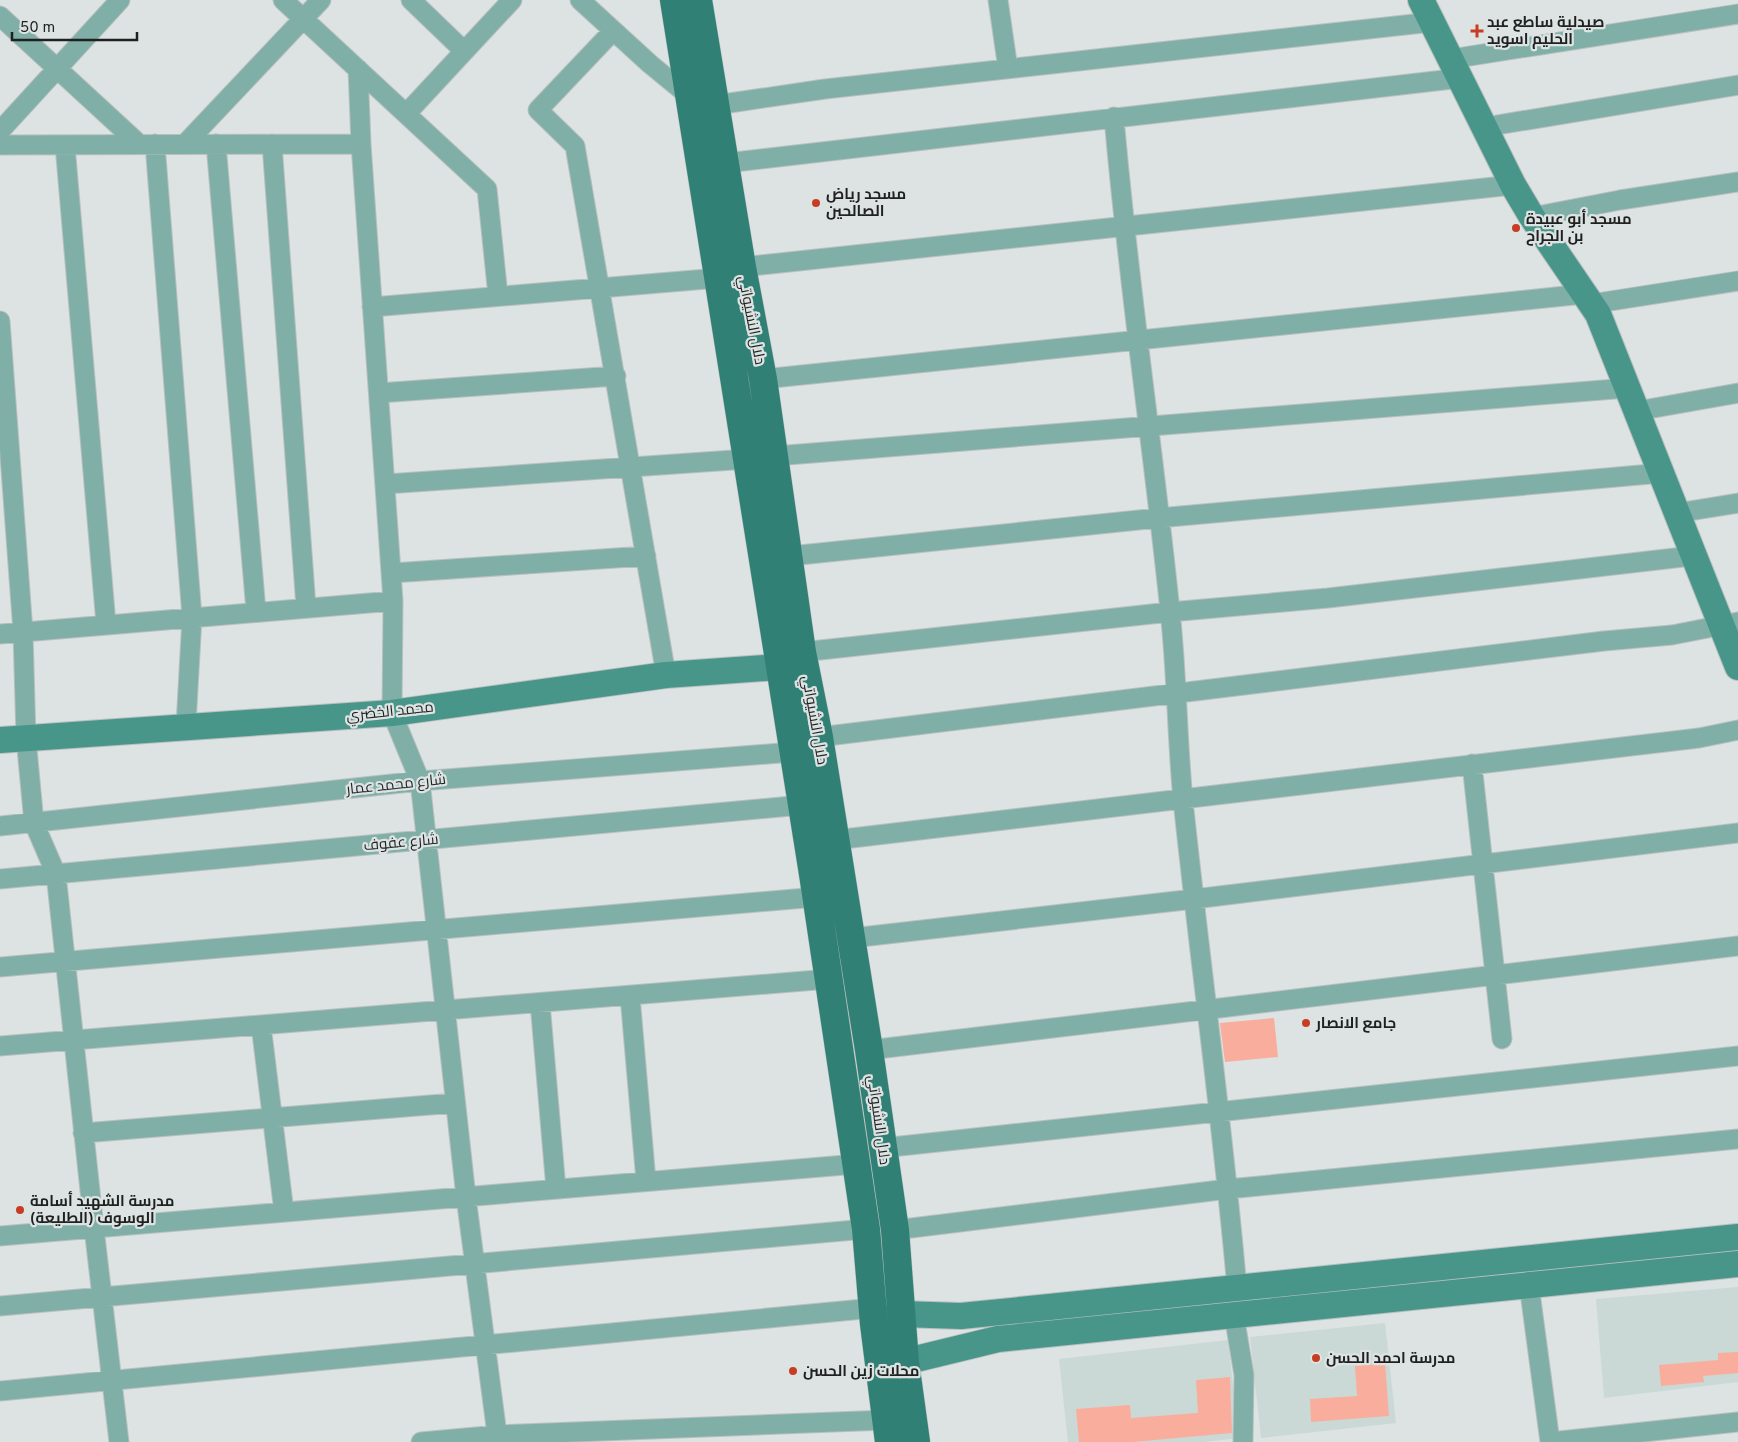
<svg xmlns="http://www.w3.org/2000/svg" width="1738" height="1442" font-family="Overpass,Cairo,sans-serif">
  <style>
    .built { fill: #cad9d6 }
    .building { fill: #f9ad9d }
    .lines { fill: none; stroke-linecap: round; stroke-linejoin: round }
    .street-casing { stroke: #bac0bf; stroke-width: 21 }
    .secondary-casing { stroke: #bac0bf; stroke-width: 28 }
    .primary-casing { stroke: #bac0bf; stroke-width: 29 }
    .street { stroke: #7fafa7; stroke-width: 19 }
    .secondary { stroke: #48968a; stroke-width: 26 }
    .primary { stroke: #308075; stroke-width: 28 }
    .poi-dot { fill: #c73c23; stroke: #dce3e2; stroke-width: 2 }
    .labels { text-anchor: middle; stroke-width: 4.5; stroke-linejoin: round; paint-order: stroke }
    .poi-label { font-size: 15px; font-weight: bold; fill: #1e2120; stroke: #dce3e2; text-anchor: start }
    .street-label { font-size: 15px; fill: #1e2120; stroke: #dce3e2 }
  </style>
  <rect width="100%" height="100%" fill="#dce3e2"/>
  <!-- built -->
  <path class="built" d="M 1738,1287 L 1738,1382 L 1604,1398 L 1596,1299 Z
    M 1385,1323 L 1396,1423 L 1261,1438 L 1250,1337 Z
    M 1228,1340 L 1239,1438 L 1204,1442 L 1068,1442 L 1059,1359 Z"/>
  <!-- building -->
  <path class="building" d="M 1274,1018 L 1278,1057 L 1225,1062 L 1220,1023 Z
    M 1738,1352 L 1738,1373 L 1703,1376 L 1704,1382 L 1661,1386 L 1659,1365 L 1718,1360 L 1718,1353 Z
    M 1385,1363 L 1389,1416 L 1311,1422 L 1310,1399 L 1357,1396 L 1355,1366 Z
    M 1230,1377 L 1232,1433 L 1133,1442 L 1079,1442 L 1076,1409 L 1130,1405 L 1131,1418 L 1198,1413 L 1196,1380 Z"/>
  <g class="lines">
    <!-- street casing -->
    <g class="street-casing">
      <path id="street" d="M 283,0 L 487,189 L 498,296
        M 411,0 L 464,51
        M 580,0 L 650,64 L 689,96
        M 998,0 L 1008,69
        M 0,16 L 139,144
        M 613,31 L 538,110 L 575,146 L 666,675
        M 1451,59 L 1738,14
        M 358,69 L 361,144 L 393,601 L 392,713 L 420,781 L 466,1197 L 498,1442
        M 716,105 L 825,89 L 1432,22
        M 406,114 L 512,0
        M 1114,117 C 1128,283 1153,446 1170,611 C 1177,674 1177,738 1183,800 C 1200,963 1223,1126 1237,1289
        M 1485,127 L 1738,85
        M 0,131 L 120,0
        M 155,144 L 192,617 L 186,725
        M 185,144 L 321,0
        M 216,144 L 256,611
        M 272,144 L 306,607
        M 0,145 L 361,144
        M 65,145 L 106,624
        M 726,163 L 1461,78
        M 1532,217 L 1620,200 L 1738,182
        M 742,267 L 1513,185
        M 1591,304 L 1738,281
        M 372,307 L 719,278
        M 0,321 L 23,632 L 26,738 L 34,823 L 56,874 L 94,1228 L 119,1442
        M 763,379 L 1584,294
        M 379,393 L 616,376
        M 1637,411 L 1738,393
        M 775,456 L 1628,388
        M 386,484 L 748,459
        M 1677,513 L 1738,503
        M 790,556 L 1158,518 L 1662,473
        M 392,573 L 646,556
        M 0,634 L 393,601
        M 802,652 L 1170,612 L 1328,598 L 1692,556
        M 819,737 L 1604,641 L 1672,635 L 1738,622
        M 1472,764 L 1502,1039
        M 0,826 L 420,781 L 793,752
        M 835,840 L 1699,738 L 1738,730
        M 0,879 L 802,805
        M 852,938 L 1194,899 L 1738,833
        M 0,967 L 817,897
        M 630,996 L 646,1181
        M 540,1003 L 556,1189
        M 261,1025 L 284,1212
        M 0,1046 L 829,979
        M 869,1050 L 1738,946
        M 83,1133 L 455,1103
        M 882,1148 L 1738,1056
        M 895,1230 L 1228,1189 L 1738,1139
        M 0,1236 L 857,1164
        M 1529,1285 L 1550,1442
        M 0,1306 L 866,1229
        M 1234,1315 L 1244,1375 L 1243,1442
        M 0,1391 L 874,1308
        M 421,1442 L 498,1435 L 887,1420
        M 1550,1442 L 1738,1422"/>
    </g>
    <!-- secondary casing -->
    <g class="secondary-casing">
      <path id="secondary" d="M 1421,0 L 1513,185 L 1532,217 L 1598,314 L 1738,667
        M 0,740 L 392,713 L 666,675 L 779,667
        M 874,1324 L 902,1314 L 961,1316 L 1738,1237
        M 883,1367 L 998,1339 L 1738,1264"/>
    </g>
    <!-- primary casing -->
    <g class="primary-casing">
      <path id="primary" d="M 674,0 L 813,874 L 866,1229 L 874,1324 L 889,1442
        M 698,0 L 742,267 L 763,379 L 802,652 L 819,737 L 869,1050 L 895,1230 L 905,1362 L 916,1442"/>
    </g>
    <!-- street -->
    <use href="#street" class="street"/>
    <!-- secondary -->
    <use href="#secondary" class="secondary"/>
    <!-- primary -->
    <use href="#primary" class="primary"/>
  </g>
  <!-- markers -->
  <g class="poi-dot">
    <path d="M1474.5 23.5h5v5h5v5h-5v5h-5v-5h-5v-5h5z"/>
    <circle cx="816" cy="203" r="5"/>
    <circle cx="1516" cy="228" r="5"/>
    <circle cx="1306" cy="1023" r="5"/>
    <circle cx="20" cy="1210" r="5"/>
    <circle cx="1316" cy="1358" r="5"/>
    <circle cx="793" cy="1371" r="5"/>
  </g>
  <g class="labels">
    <!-- poi labels -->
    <g class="poi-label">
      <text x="1487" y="27">صيدلية ساطع عبد<tspan x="1487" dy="17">الحليم اسويد</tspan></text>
      <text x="826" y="199">مسجد رياض<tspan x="826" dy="17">الصالحين</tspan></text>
      <text x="1526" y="224">مسجد أبو عبيدة<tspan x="1526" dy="17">بن الجراح</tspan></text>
      <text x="1316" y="1028">جامع الانصار</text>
      <text x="30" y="1206">مدرسة الشهيد أسامة<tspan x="30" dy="17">الوسوف (الطليعة)</tspan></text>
      <text x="1326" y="1363">مدرسة احمد الحسن</text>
      <text x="803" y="1376">محلات زين الحسن</text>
    </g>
    <!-- street labels -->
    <g class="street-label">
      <text transform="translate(752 320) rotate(79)" y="5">دلال النشيواتي</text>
      <text transform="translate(390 711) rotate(-6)" y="5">محمد الخضري</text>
      <text transform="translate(815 720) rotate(80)" y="5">دلال النشيواتي</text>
      <text transform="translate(396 784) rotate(-6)" y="5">شارع محمد عمار</text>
      <text transform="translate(401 842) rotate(-5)" y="5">شارع عفوف</text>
      <text transform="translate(879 1120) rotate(82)" y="5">دلال النشيواتي</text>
    </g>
  </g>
  <!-- scale -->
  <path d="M12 32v8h125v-8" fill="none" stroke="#1e2120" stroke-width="2.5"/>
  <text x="20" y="32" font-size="15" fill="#1e2120" stroke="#dce3e2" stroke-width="4" paint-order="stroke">50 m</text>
</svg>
